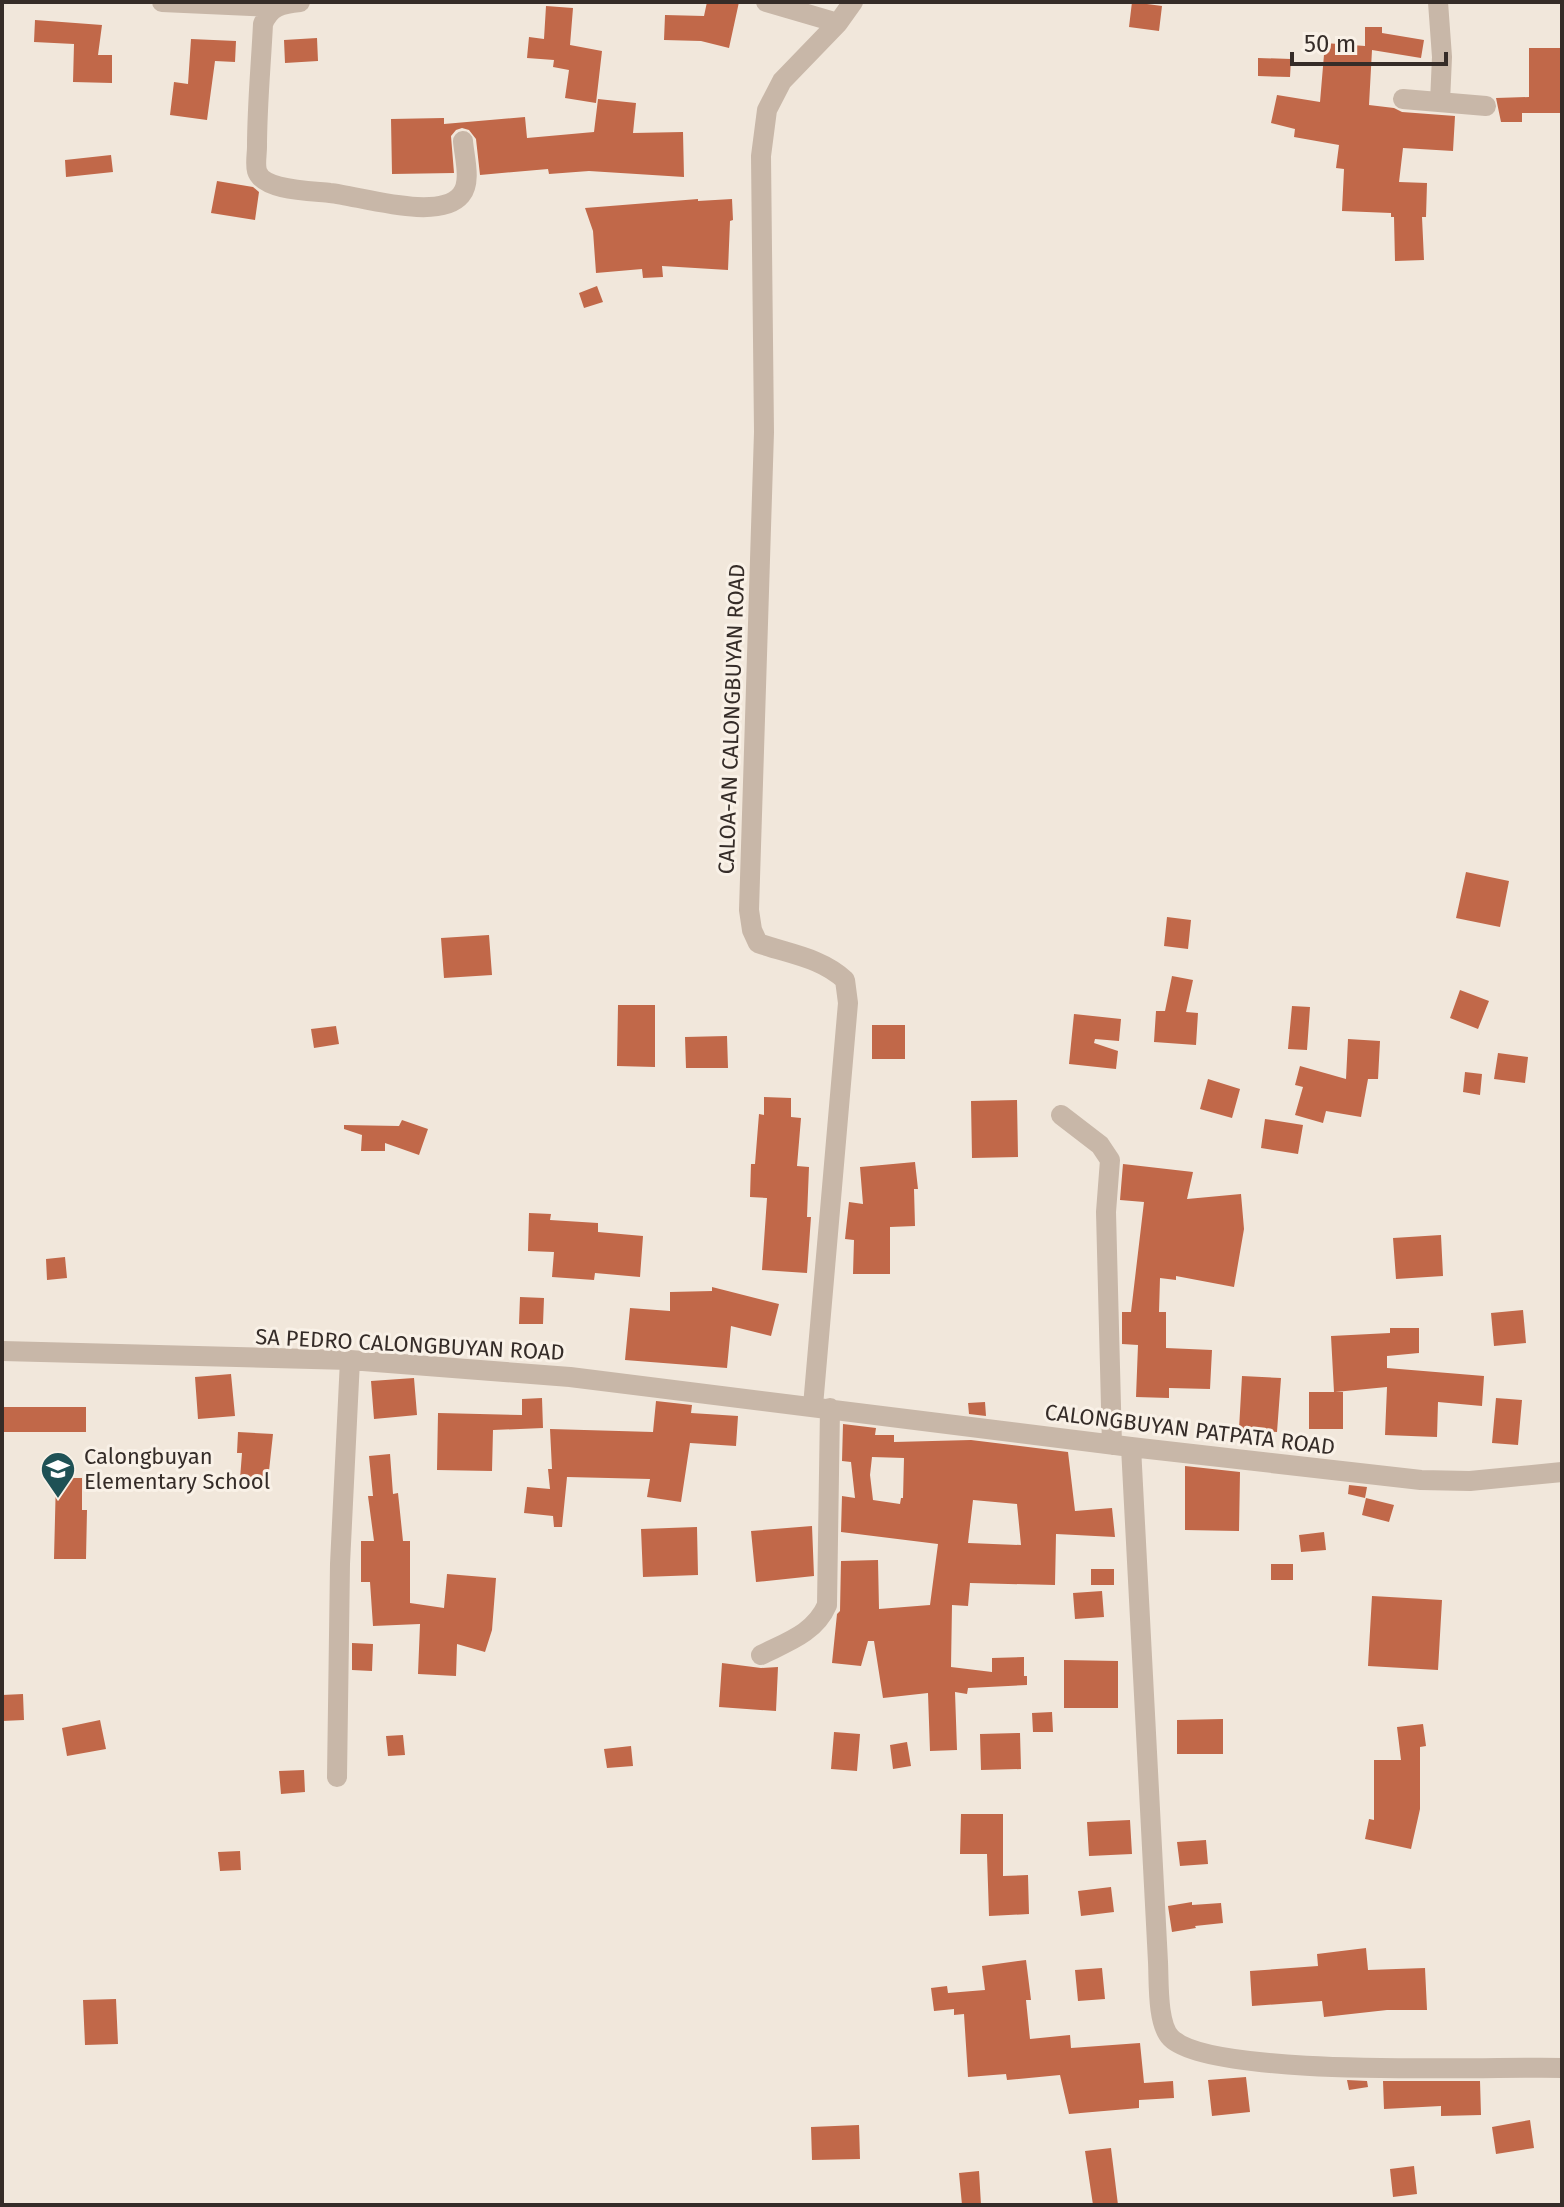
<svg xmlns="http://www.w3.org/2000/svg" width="1564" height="2207" font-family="'Fira Sans',sans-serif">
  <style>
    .building { fill: #c16849; fill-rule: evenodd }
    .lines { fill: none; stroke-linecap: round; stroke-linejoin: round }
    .minor { stroke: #c8b7a8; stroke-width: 20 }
    .labels { text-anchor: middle; stroke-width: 6; stroke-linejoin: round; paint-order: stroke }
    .street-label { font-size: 22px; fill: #352c28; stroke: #f9f1e7 }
    .poi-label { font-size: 22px; fill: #352c28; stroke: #f9f1e7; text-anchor: start }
  </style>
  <rect width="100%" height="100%" fill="#f1e7db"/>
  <!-- building -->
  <path class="building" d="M 707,2 L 739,2 L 729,48 L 701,41 L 664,40 L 665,15 L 704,16 Z
    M 1132,2 L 1162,6 L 1159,31 L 1129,27 Z
    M 546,6 L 573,8 L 570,45 L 602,51 L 596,103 L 565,98 L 569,70 L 553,67 L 554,60 L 527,58 L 529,37 L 544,39 Z
    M 35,20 L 102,25 L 98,55 L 112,55 L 112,83 L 73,82 L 74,44 L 34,42 Z
    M 1365,27 L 1382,27 L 1382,33 L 1424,40 L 1421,58 L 1372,50 L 1369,105 L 1394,108 L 1402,112 L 1455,116 L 1453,151 L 1403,148 L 1399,182 L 1427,183 L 1426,217 L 1422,217 L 1424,260 L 1395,261 L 1394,217 L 1391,217 L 1391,213 L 1342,211 L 1344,169 L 1336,168 L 1339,145 L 1294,137 L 1295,129 L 1271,123 L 1277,95 L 1320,102 L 1325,43 L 1365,46 Z
    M 317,38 L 318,61 L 285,63 L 284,40 Z
    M 191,39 L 236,41 L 235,62 L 215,61 L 207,120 L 170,115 L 174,82 L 188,84 Z
    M 1529,48 L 1562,48 L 1562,113 L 1522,113 L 1522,122 L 1501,122 L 1496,98 L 1529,97 Z
    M 1258,58 L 1291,59 L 1290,77 L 1258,76 Z
    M 598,99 L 636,103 L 633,133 L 683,132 L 684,177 L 589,171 L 549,174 L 548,169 L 480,175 L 476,139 L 469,130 L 462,128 L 456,130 L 451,136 L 454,173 L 392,174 L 391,119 L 444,118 L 444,124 L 525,117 L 527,138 L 594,132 Z
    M 111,155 L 113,172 L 66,177 L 65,160 Z
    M 217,181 L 253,187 L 259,192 L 255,220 L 211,213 Z
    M 698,199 L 698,201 L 732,199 L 733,220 L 730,221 L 728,270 L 662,266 L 663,277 L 643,278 L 642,269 L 596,273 L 593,231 L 585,208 Z
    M 597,286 L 603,302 L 584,308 L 579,293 Z
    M 1466,872 L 1509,881 L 1500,927 L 1456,918 Z
    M 1167,917 L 1191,920 L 1188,949 L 1164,946 Z
    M 489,935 L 492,975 L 444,978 L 441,938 Z
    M 1172,976 L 1193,980 L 1186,1012 L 1198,1013 L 1196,1045 L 1154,1042 L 1156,1011 L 1165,1011 Z
    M 1460,990 L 1489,1001 L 1478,1029 L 1450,1018 Z
    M 618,1005 L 655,1005 L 655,1067 L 617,1066 Z
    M 1292,1006 L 1310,1007 L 1307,1050 L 1288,1049 Z
    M 1074,1014 L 1121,1019 L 1119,1041 L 1095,1039 L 1094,1043 L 1118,1051 L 1116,1069 L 1069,1064 Z
    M 872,1025 L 905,1025 L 905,1059 L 872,1059 Z
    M 336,1026 L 339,1044 L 314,1048 L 311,1029 Z
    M 727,1036 L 728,1068 L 686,1068 L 685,1037 Z
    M 1348,1039 L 1380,1041 L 1378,1079 L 1368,1079 L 1361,1117 L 1326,1111 L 1323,1123 L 1295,1115 L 1303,1087 L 1295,1085 L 1300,1066 L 1346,1079 Z
    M 1498,1053 L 1528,1057 L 1525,1083 L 1494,1079 Z
    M 1465,1072 L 1482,1074 L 1480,1095 L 1463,1092 Z
    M 1208,1079 L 1240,1089 L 1232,1118 L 1200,1109 Z
    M 764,1097 L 791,1098 L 791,1117 L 801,1118 L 797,1166 L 809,1167 L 807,1217 L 811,1217 L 807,1273 L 762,1270 L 767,1198 L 750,1197 L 751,1164 L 755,1164 L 759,1114 L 764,1115 Z
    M 1017,1100 L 1018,1157 L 972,1158 L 971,1101 Z
    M 1265,1119 L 1303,1125 L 1298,1154 L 1261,1148 Z
    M 402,1120 L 428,1129 L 419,1155 L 385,1143 L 385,1151 L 361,1151 L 362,1135 L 344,1129 L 344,1125 L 399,1126 Z
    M 915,1162 L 918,1189 L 914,1189 L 915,1226 L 890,1227 L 890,1274 L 853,1274 L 854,1240 L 845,1239 L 849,1202 L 863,1204 L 860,1167 Z
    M 1123,1164 L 1193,1172 L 1187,1199 L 1241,1194 L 1244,1229 L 1234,1287 L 1176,1276 L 1176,1280 L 1160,1278 L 1159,1312 L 1166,1312 L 1166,1348 L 1212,1350 L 1210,1389 L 1169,1388 L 1169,1398 L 1136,1397 L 1138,1345 L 1122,1344 L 1122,1312 L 1131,1312 L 1144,1202 L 1120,1200 Z
    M 529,1213 L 551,1214 L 550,1220 L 598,1223 L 598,1232 L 643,1236 L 640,1277 L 595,1273 L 594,1280 L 552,1277 L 554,1252 L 528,1251 Z
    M 1441,1235 L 1443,1276 L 1396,1279 L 1393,1238 Z
    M 65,1257 L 67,1278 L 47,1280 L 46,1259 Z
    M 712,1287 L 779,1304 L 771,1336 L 731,1326 L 727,1368 L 625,1360 L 630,1308 L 670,1311 L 670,1292 L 712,1291 Z
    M 520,1297 L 544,1298 L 543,1324 L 519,1324 Z
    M 1523,1310 L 1526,1343 L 1494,1346 L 1491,1313 Z
    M 1390,1328 L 1419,1328 L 1419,1353 L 1387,1356 L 1387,1368 L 1484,1376 L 1482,1406 L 1438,1402 L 1437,1437 L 1385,1435 L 1387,1387 L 1335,1392 L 1343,1392 L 1343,1429 L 1309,1429 L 1309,1392 L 1334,1392 L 1331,1336 L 1390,1333 Z
    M 231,1374 L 235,1416 L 198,1419 L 195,1377 Z
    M 1242,1376 L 1281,1378 L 1277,1432 L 1239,1429 Z
    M 414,1378 L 417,1415 L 374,1419 L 371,1381 Z
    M 542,1398 L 543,1428 L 493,1430 L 492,1471 L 437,1470 L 438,1413 L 522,1415 L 522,1399 Z
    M 1496,1398 L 1522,1400 L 1518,1445 L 1492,1443 Z
    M 656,1401 L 692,1405 L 691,1413 L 738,1416 L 736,1446 L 690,1443 L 681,1502 L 647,1497 L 650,1479 L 567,1477 L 562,1527 L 554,1527 L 553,1516 L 524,1513 L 527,1487 L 550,1489 L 548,1469 L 552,1469 L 550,1429 L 653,1432 Z
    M 985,1402 L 986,1416 L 969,1414 L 968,1403 Z
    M 2,1407 L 86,1407 L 86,1432 L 2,1432 Z
    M 843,1424 L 876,1428 L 875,1435 L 894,1435 L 894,1442 L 971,1440 L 1068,1452 L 1075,1511 L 1112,1508 L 1115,1537 L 1056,1534 L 1055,1585 L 970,1583 L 968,1606 L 952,1605 L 951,1667 L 992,1672 L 992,1658 L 1024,1657 L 1024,1676 L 1027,1676 L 1027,1685 L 968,1688 L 967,1694 L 955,1692 L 957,1750 L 930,1751 L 928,1693 L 883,1698 L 874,1641 L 868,1641 L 861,1666 L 832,1663 L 837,1614 L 840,1611 L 841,1561 L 878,1560 L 879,1609 L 930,1605 L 938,1544 L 841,1532 L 842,1496 L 855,1498 L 851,1462 L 842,1461 ZM 872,1457 L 904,1458 L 903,1498 L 901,1498 L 900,1504 L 873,1500 L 870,1475 ZM 973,1500 L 1017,1504 L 1021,1545 L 968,1543 Z
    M 238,1432 L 273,1434 L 268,1480 L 240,1479 L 242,1453 L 237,1453 Z
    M 390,1454 L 393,1494 L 398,1493 L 403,1541 L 410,1541 L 410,1603 L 444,1608 L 447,1574 L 496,1578 L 492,1630 L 485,1652 L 457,1644 L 456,1676 L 418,1674 L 420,1624 L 373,1626 L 370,1582 L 361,1582 L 361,1541 L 374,1541 L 368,1496 L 373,1496 L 369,1456 Z
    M 1185,1466 L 1240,1472 L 1239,1531 L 1185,1530 Z
    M 56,1478 L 82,1478 L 82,1510 L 87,1510 L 86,1559 L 54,1559 Z
    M 1349,1485 L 1367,1487 L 1365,1498 L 1348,1494 Z
    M 1366,1498 L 1394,1505 L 1389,1522 L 1362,1515 Z
    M 812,1526 L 814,1576 L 756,1582 L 751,1531 Z
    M 697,1527 L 698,1575 L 643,1577 L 641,1529 Z
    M 1324,1532 L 1326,1550 L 1301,1552 L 1299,1535 Z
    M 1271,1564 L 1293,1564 L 1293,1580 L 1271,1580 Z
    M 1091,1569 L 1114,1569 L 1114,1585 L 1091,1585 Z
    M 1102,1591 L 1104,1617 L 1075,1619 L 1073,1593 Z
    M 1372,1596 L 1442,1600 L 1438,1670 L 1368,1666 Z
    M 352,1643 L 373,1644 L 372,1671 L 352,1670 Z
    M 1064,1660 L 1118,1661 L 1118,1708 L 1064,1708 Z
    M 722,1663 L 761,1668 L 778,1667 L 776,1711 L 719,1707 Z
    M 23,1694 L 24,1720 L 2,1721 L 2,1695 Z
    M 1052,1712 L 1053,1732 L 1033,1732 L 1032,1713 Z
    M 1223,1719 L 1223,1754 L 1177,1754 L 1177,1720 Z
    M 100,1720 L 106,1749 L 67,1756 L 62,1728 Z
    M 1423,1724 L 1426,1746 L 1420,1747 L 1420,1809 L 1411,1849 L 1365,1839 L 1369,1819 L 1374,1820 L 1374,1760 L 1401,1760 L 1397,1727 Z
    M 834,1732 L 860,1734 L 857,1771 L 831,1769 Z
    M 1020,1733 L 1021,1769 L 981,1770 L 980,1734 Z
    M 403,1735 L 405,1755 L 388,1756 L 386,1736 Z
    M 907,1742 L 911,1766 L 893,1769 L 890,1745 Z
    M 631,1746 L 633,1766 L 607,1768 L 604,1749 Z
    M 304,1770 L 305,1792 L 281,1794 L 279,1771 Z
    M 961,1814 L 1003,1814 L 1003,1876 L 1028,1875 L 1029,1914 L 989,1916 L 987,1854 L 960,1854 Z
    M 1130,1820 L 1132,1854 L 1089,1856 L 1087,1822 Z
    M 1206,1840 L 1208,1864 L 1180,1866 L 1177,1842 Z
    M 240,1851 L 241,1870 L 220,1871 L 218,1852 Z
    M 1111,1887 L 1114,1912 L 1081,1916 L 1078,1891 Z
    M 1192,1902 L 1192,1905 L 1221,1903 L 1223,1923 L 1195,1926 L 1196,1928 L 1172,1932 L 1168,1906 Z
    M 1366,1948 L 1368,1970 L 1425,1968 L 1427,2010 L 1387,2010 L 1324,2017 L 1322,2001 L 1252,2006 L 1250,1971 L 1318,1966 L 1317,1954 Z
    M 1026,1960 L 1031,2000 L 1026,2000 L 1030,2039 L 1070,2035 L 1071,2048 L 1140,2043 L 1144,2083 L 1173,2081 L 1174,2098 L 1139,2100 L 1139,2108 L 1069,2114 L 1060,2075 L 1007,2080 L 1006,2074 L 968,2077 L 964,2014 L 954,2015 L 954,2009 L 934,2011 L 931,1988 L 947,1986 L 948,1993 L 985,1990 L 982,1966 Z
    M 1102,1968 L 1105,1999 L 1078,2001 L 1075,1970 Z
    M 116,1999 L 118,2044 L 85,2045 L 83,2000 Z
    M 1246,2077 L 1250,2112 L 1212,2116 L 1208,2080 Z
    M 1347,2080 L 1367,2081 L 1368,2087 L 1349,2090 Z
    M 1383,2081 L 1480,2081 L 1481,2115 L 1441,2116 L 1441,2106 L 1384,2109 Z
    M 1530,2120 L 1534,2148 L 1496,2154 L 1492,2127 Z
    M 859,2125 L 860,2159 L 812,2160 L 811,2127 Z
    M 1111,2148 L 1118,2205 L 1093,2205 L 1085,2151 Z
    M 1414,2166 L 1417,2194 L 1393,2197 L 1390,2169 Z
    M 979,2171 L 981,2205 L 962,2205 L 959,2173 Z"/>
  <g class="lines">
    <!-- minor -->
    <path class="minor" d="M 162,2 L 275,7
      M 300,2 C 282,4 270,6 263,24 C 261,65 257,106 257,147 C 257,154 255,164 257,171 C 263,191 314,191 330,193 C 360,196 439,222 461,195 C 472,182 464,156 463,141
      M 766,2 L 838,23
      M 1438,2 L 1442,57 L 1440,102
      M 1403,99 L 1486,106
      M 1061,1115 L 1100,1145 L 1110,1160 L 1106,1212 L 1112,1445
      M 2,1351 L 350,1360 L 570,1377 L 1131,1447 L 1421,1480 L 1470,1481 L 1562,1472
      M 813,1406 L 848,1003 L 845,980 C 820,957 788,954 758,943 L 752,930 L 749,910 L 764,432 L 761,156 L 767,110 L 782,81 L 838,23 L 853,2
      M 1131,1447 L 1158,1962 C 1159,1982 1157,2024 1171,2038 C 1212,2079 1493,2066 1562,2068
      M 761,1655 C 787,1642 815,1633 827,1605 L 830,1408
      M 337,1777 L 340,1564 L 350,1360"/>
  </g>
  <!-- icons -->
  <defs>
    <g id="school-pin" transform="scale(1.8)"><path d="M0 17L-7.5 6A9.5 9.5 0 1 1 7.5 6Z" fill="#1f5155" stroke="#f9f1e7"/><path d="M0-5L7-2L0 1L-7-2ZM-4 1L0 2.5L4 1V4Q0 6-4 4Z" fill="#fff"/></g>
  </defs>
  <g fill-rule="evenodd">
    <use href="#school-pin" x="58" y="1469"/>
  </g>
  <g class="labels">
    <!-- street labels -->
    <g class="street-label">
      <text transform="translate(731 719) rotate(-88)" y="8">CALOA-AN CALONGBUYAN ROAD</text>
      <text transform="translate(410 1344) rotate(3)" y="8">SA PEDRO CALONGBUYAN ROAD</text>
      <text transform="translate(1190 1429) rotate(7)" y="8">CALONGBUYAN PATPATA ROAD</text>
    </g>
    <!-- poi labels -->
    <g class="poi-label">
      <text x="84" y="1464">Calongbuyan<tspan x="84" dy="25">Elementary School</tspan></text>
    </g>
  </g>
  <!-- border -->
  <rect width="1564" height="2207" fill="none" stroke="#352c28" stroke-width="8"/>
  <!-- scale -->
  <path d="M1292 52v12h154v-12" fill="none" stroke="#352c28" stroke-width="4"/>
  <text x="1304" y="52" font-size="24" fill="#352c28" stroke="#f9f1e7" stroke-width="6" paint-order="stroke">50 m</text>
</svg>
